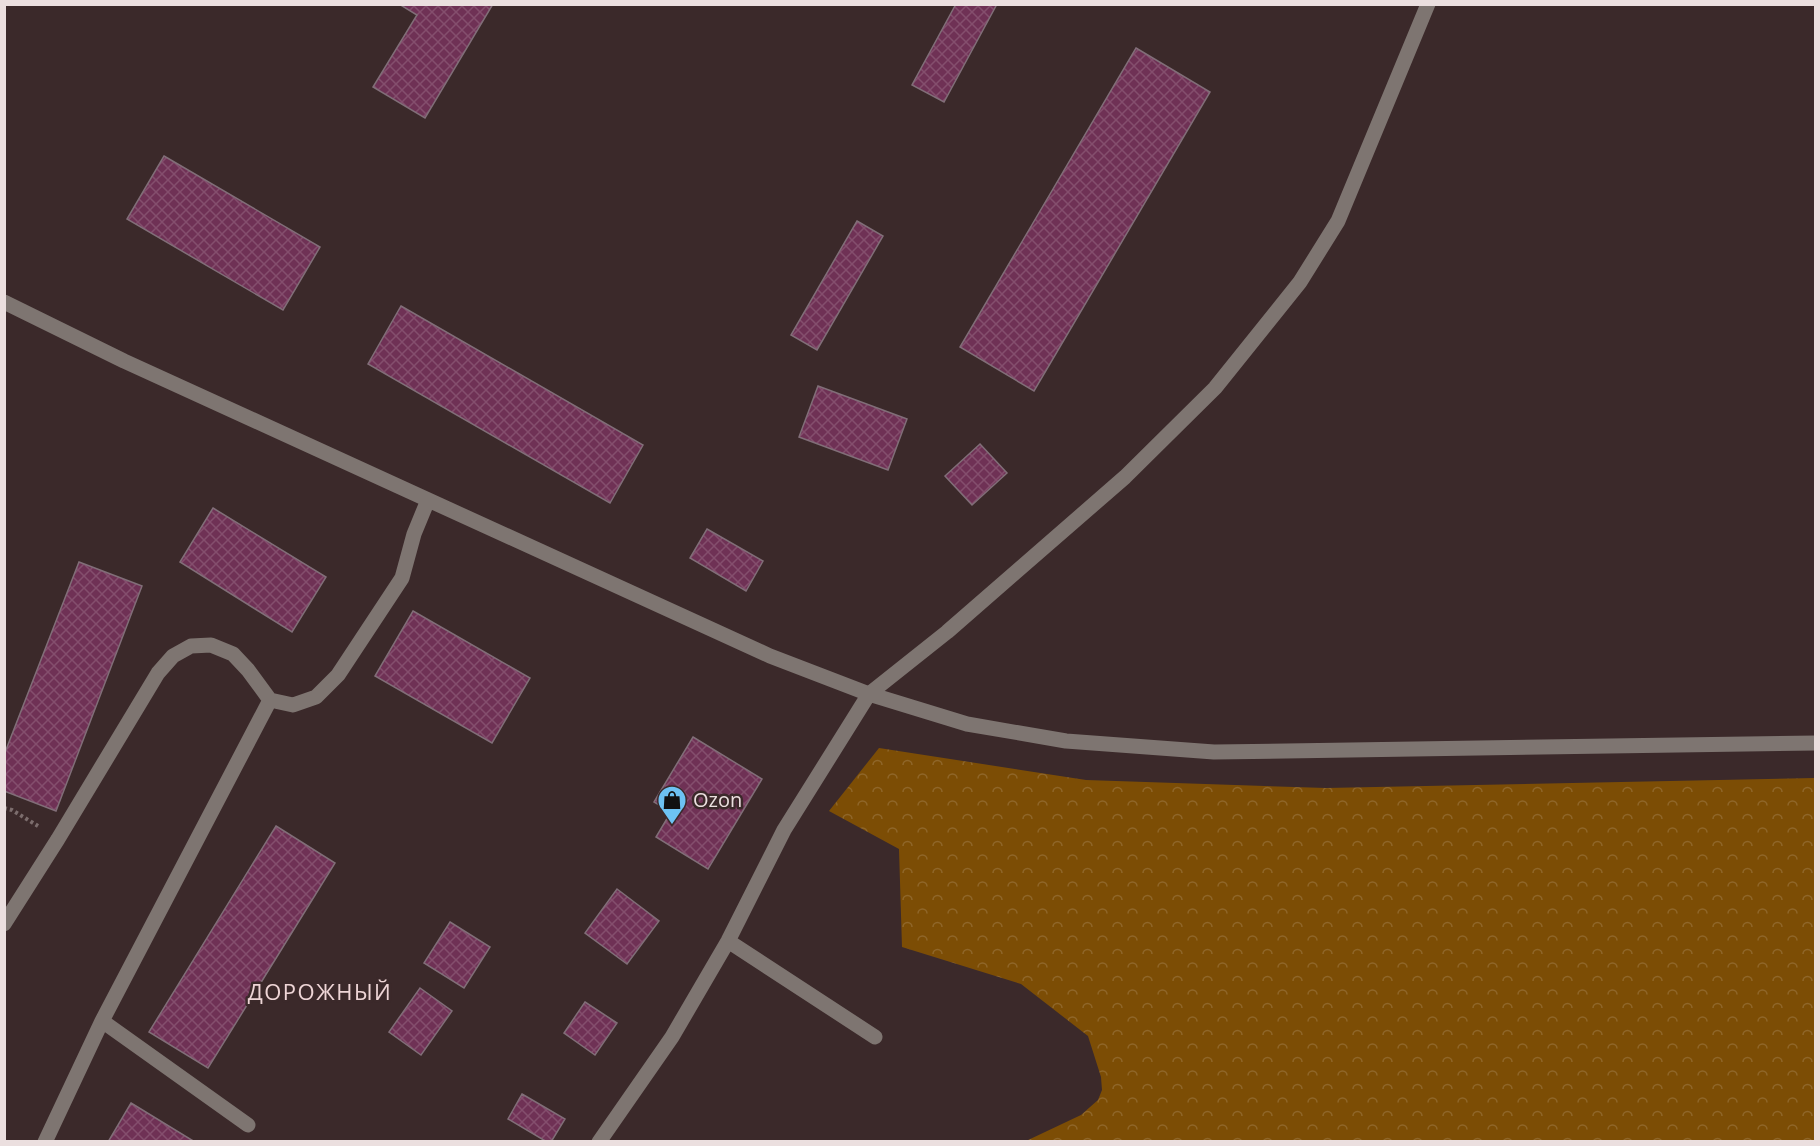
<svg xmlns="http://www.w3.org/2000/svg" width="1820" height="1146" font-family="'Open Sans',sans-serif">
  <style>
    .forest { fill: url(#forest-crowns) }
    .building { fill: url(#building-cross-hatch); stroke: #816e78; stroke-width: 1.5 }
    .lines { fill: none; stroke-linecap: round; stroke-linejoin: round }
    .path { stroke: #7c6d6d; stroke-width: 4; stroke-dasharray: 3 3; stroke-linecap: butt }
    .minor { stroke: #7e7571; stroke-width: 15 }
    .labels { text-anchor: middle; stroke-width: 5; stroke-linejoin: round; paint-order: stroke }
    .poi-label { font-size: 20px; fill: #ebdfdf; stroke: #3b292a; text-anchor: start }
    .quarter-label { font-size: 22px; letter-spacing: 1.5px; fill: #eed5d6; stroke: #3b292a }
  </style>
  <defs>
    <pattern id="forest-crowns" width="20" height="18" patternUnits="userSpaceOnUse" patternTransform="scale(1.5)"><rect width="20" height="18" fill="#7c4d05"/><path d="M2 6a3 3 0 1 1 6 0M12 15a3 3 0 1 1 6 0" fill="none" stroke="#8f6629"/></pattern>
    <pattern id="building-cross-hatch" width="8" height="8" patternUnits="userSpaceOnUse" patternTransform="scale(1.5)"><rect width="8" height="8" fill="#6f3155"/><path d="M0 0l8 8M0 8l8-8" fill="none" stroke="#844e6d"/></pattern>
  </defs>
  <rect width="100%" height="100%" fill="#3b292a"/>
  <!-- forest -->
  <path class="forest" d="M 879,748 L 1086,780 L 1326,788 L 1815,778 L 1815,1141 L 1026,1141 L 1081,1115 L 1098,1100 L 1102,1090 L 1101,1077 L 1088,1036 L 1021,984 L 902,947 L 899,849 L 829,811 Z"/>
  <!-- building -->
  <path class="building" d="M 399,4 L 493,4 L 425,118 L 373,87 L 417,15 Z
    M 956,4 L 997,4 L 944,102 L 912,85 Z
    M 1136,48 L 1210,92 L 1034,391 L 960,347 Z
    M 164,156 L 320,247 L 283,310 L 127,219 Z
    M 857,221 L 883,236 L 817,350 L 791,335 Z
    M 401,306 L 643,445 L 610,503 L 368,364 Z
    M 818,386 L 907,419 L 888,470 L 799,437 Z
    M 980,444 L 1007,473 L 972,505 L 945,476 Z
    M 213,508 L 326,577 L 292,632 L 180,562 Z
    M 707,529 L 763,561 L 746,591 L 690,558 Z
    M 79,562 L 142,586 L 56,811 L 4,791 L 4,755 Z
    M 413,611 L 530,678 L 492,743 L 375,676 Z
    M 693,737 L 762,779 L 708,869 L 656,837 L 671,812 L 654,802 Z
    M 276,826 L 335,863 L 208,1068 L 149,1032 Z
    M 617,889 L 659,921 L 627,964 L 585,933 Z
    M 450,922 L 490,947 L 464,988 L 424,963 Z
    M 420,988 L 452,1011 L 421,1055 L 389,1032 Z
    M 585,1002 L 617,1023 L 595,1055 L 564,1033 Z
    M 522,1094 L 565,1119 L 551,1142 L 547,1142 L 508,1119 Z
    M 131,1103 L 195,1142 L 108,1142 Z"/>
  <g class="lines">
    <!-- path -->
    <path class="path" d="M 4,808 L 12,810 L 38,826"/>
    <!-- minor -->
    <path class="minor" d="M 4,302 L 124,361 L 770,656 L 869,694 L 967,724 L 1066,741 L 1214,752 L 1816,743
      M 4,924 L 58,839 L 158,673 L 173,656 L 191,646 L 211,645 L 233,654 L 248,670 L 270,700 L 293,705 L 316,697 L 338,675 L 402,578 L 414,534 L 428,500
      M 728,941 L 875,1037
      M 102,1021 L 248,1125
      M 45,1142 L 102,1021 L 270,700
      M 599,1142 L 672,1037 L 728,941 L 784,830 L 869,694 L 947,632 L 1125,477 L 1215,388 L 1300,282 L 1338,221 L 1428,4"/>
  </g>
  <!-- icons -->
  <defs>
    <g id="shop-pin" transform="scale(1.5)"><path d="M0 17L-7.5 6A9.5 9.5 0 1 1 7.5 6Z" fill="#6dc2f3" stroke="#3b292a"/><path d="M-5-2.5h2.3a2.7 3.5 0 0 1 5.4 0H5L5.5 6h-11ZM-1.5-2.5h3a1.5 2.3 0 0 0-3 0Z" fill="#111"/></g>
  </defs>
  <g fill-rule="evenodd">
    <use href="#shop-pin" x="672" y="800"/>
  </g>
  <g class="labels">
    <!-- poi labels -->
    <g class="poi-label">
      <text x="693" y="807">Ozon</text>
    </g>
    <!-- quarter labels -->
    <g class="quarter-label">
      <text x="320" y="1000">ДОРОЖНЫЙ</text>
    </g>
  </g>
  <!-- border -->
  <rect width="1820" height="1146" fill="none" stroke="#ebdfdf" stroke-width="12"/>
</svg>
